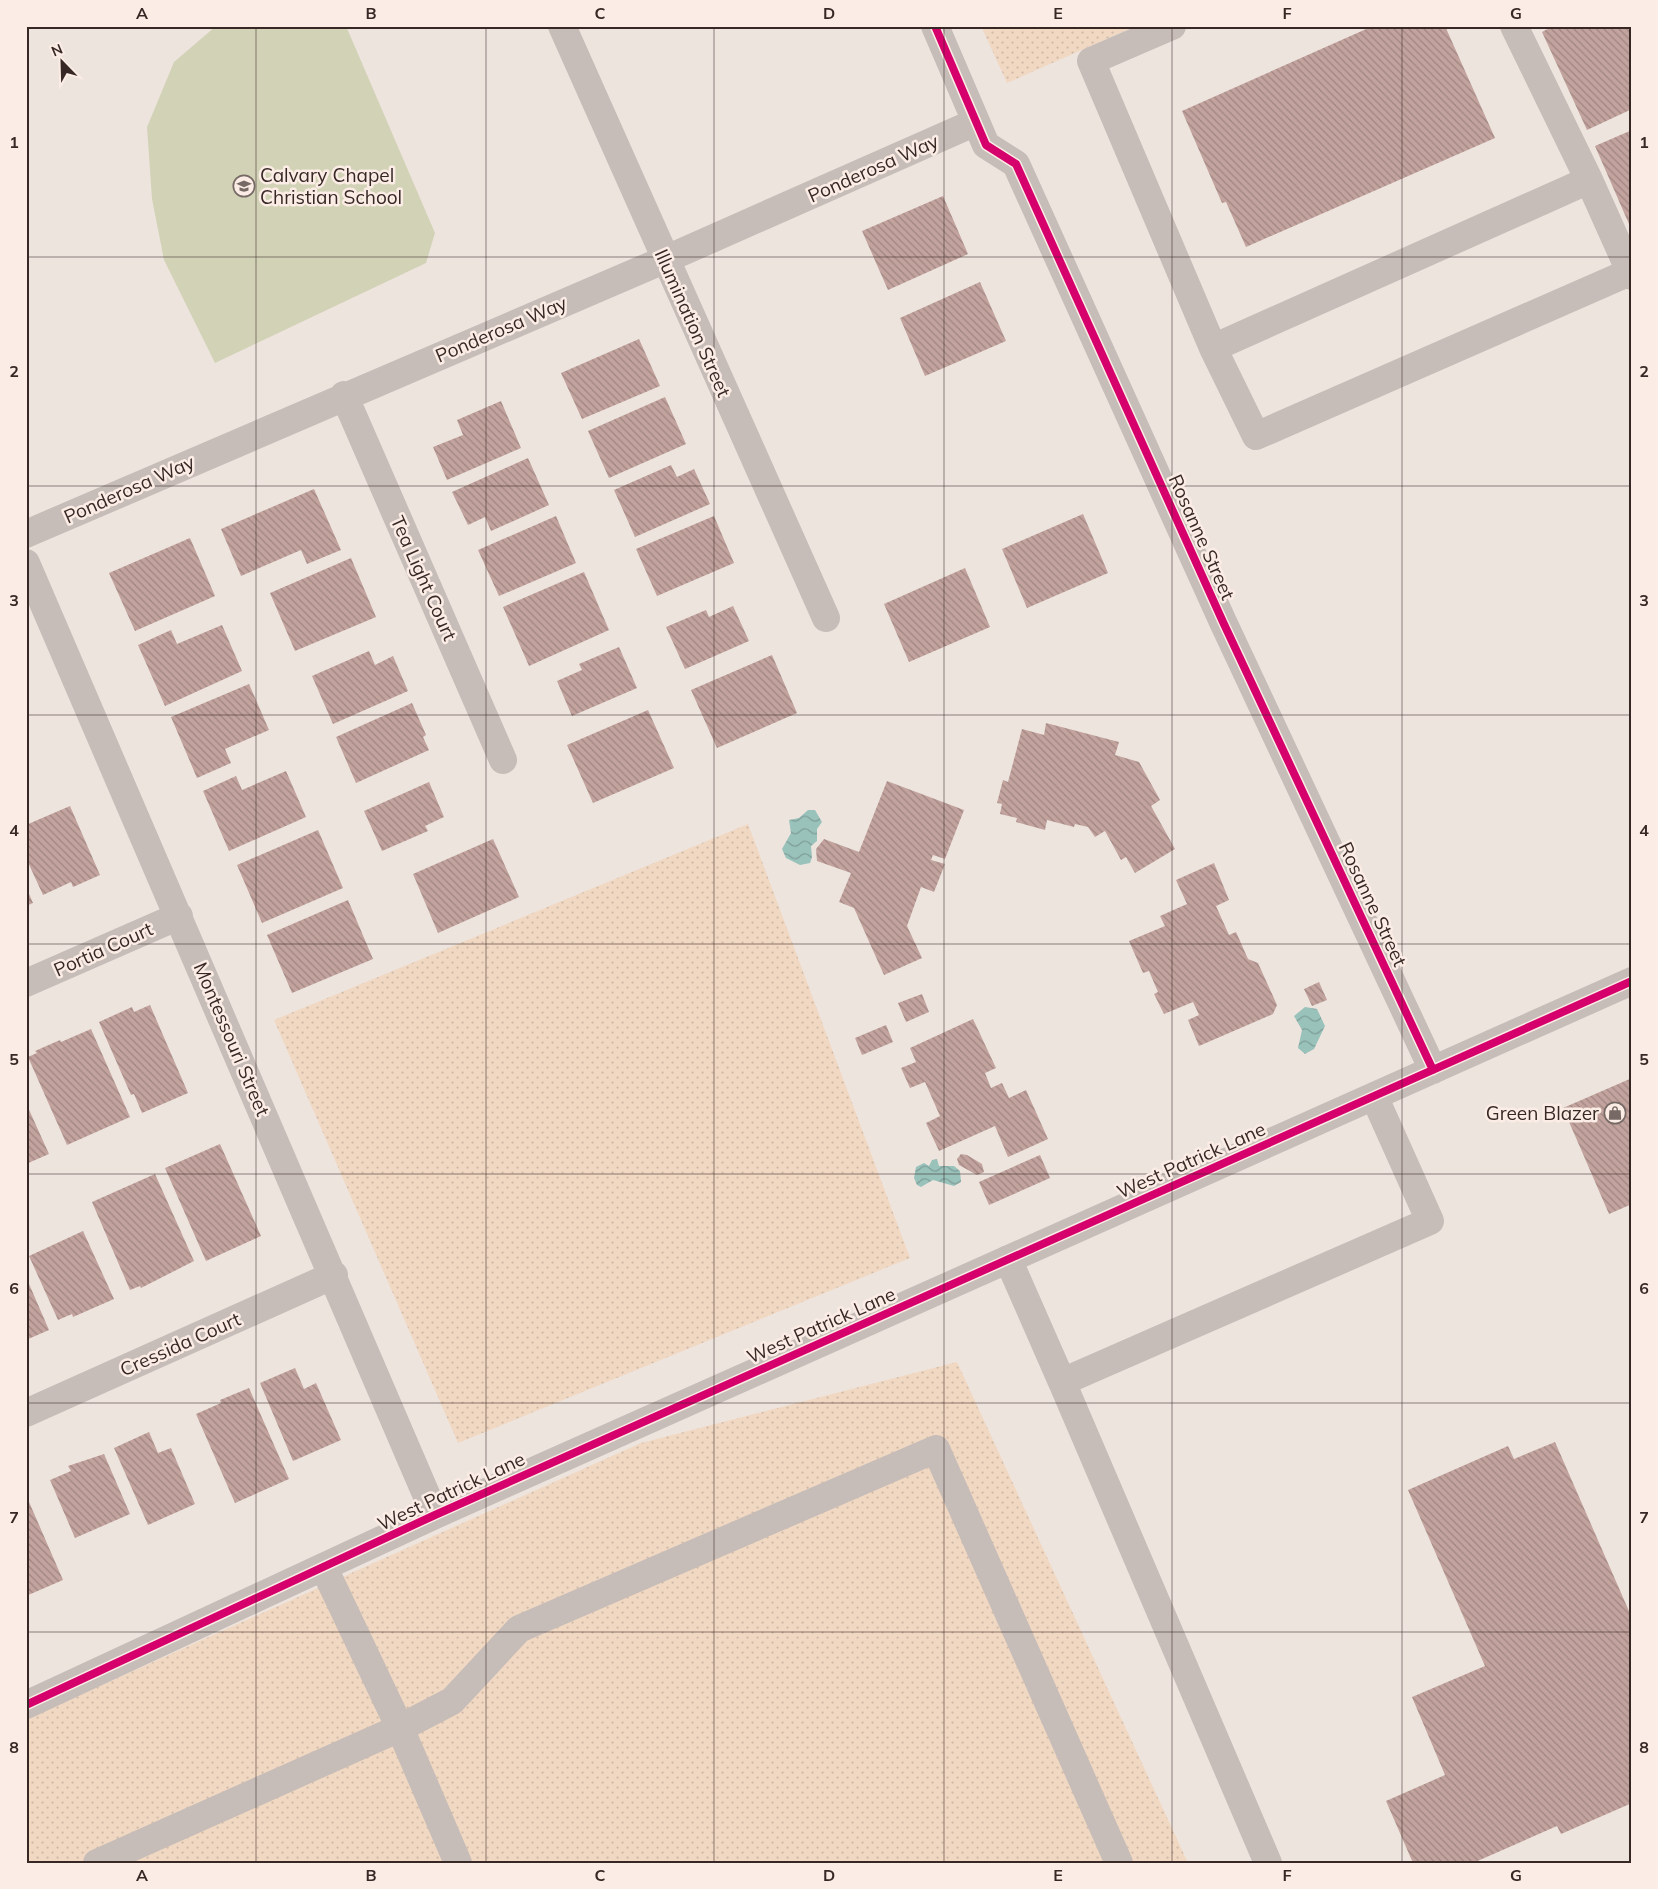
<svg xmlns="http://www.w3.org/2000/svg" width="1658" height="1889" font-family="Mulish,sans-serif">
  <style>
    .sand { fill: url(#sand-dots) }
    .pitch { fill: #d2d2b7 }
    .water { fill: url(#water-waves) }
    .building { fill: url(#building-back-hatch) }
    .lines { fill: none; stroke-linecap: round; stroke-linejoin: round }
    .minor { stroke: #c6bcb8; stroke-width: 28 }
    .cycleway-casing { stroke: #fbede5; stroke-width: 11 }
    .cycleway { stroke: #d6006c; stroke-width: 8 }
    .grid { fill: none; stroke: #372826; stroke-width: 1; stroke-opacity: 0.55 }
    .labels { text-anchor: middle; stroke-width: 5; stroke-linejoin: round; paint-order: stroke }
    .street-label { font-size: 19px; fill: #372826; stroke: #fbede5 }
    .poi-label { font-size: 19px; fill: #372826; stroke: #fbede5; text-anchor: start }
    .neatline { fill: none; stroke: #372826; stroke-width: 2 }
    .grid-label { font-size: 16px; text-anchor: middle; font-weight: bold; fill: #372826 }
  </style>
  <defs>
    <pattern id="sand-dots" width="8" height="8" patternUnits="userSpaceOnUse" patternTransform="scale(1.25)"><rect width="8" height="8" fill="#f1d8c2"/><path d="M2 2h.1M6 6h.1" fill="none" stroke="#cfb9a7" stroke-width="1.8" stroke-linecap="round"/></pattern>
    <pattern id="water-waves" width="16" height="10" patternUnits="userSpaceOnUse" patternTransform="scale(1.25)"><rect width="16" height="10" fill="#99c2bb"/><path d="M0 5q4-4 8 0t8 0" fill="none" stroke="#7e9e98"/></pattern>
    <pattern id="building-back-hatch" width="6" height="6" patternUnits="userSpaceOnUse" patternTransform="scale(1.25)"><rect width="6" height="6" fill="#c3a39e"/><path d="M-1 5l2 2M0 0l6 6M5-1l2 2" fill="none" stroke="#9f8581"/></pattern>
  </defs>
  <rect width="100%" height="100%" fill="#eee4de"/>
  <!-- sand -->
  <path class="sand" d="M 981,26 L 1136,26 L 1007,83 Z
    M 748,824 L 910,1258 L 458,1443 L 274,1020 Z
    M 957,1362 L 1188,1863 L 26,1863 L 26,1719 L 641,1443 Z"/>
  <!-- pitch -->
  <path class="pitch" d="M 216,26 L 346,26 L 435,233 L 426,263 L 215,363 L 164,260 L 152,199 L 147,127 L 174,62 Z"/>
  <!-- water -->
  <path class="water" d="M 808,810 L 815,810 L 822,822 L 817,829 L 817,841 L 811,846 L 812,857 L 810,863 L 800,865 L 786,858 L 782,849 L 791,833 L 789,820 L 799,818 Z
    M 1305,1007 L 1317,1009 L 1325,1026 L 1314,1049 L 1305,1054 L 1298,1048 L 1302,1030 L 1294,1016 Z
    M 937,1159 L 939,1166 L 954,1166 L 960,1171 L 961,1182 L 954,1186 L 933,1180 L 921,1187 L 917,1185 L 914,1178 L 916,1167 L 924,1163 L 929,1166 L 932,1160 Z"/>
  <!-- building -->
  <path class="building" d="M 1373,26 L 1445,26 L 1495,138 L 1246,247 L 1226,202 L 1222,203 L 1182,111 Z
    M 1553,26 L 1632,26 L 1632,109 L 1587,130 L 1542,32 Z
    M 1632,130 L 1632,231 L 1595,146 Z
    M 943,196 L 968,254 L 888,290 L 862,231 Z
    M 980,282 L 1006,341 L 925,376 L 900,318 Z
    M 639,339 L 660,386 L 582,419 L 561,373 Z
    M 665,397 L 686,444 L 609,478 L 588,431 Z
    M 501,401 L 521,448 L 447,480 L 433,447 L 463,435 L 457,420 Z
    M 528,458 L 549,505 L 491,531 L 485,517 L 468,525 L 452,492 Z
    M 671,465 L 677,477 L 694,469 L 710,504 L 635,537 L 614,490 Z
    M 314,489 L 341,550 L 307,564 L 301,550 L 241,576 L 221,529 Z
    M 1083,514 L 1108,573 L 1027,608 L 1002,549 Z
    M 556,516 L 576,563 L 499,596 L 478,550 Z
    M 714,516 L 734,563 L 657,596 L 636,549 Z
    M 190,538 L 215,596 L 135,631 L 109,573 Z
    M 351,558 L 376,617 L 295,651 L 270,593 Z
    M 965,568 L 990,627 L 909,662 L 884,604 Z
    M 584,572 L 609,630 L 529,666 L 503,607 Z
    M 733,606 L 749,641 L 685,669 L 666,627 L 706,610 L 709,617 Z
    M 222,625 L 242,671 L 165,706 L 138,645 L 171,630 L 177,644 Z
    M 619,647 L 637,688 L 572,716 L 557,681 L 582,670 L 579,664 Z
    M 369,651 L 375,665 L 393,656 L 408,691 L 333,724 L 312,676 Z
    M 772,655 L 797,713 L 717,748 L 691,690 Z
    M 249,684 L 269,730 L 225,749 L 231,763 L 197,778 L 171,717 Z
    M 412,703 L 426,735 L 423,737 L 429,750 L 356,783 L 336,737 Z
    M 648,710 L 674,768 L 593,803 L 567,745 Z
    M 1046,723 L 1119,742 L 1115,755 L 1139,762 L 1160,800 L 1151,806 L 1175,849 L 1135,873 L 1126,857 L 1121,860 L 1105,831 L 1095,837 L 1088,827 L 1075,824 L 1074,827 L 1047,820 L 1045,830 L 1016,822 L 1017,818 L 1000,814 L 1002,804 L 997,803 L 1003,780 L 1008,782 L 1022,729 L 1044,735 Z
    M 286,771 L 306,817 L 229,851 L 203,791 L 236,776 L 242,790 Z
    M 887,781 L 964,810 L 945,859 L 933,855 L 931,860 L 945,864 L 934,892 L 921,887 L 907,926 L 922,958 L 884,975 L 854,908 L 839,902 L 851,873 L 817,861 L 816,849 L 824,839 L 859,852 Z
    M 429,782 L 444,817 L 425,826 L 428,831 L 382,851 L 364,811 Z
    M 70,806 L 100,875 L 73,887 L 71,882 L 43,895 L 26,858 L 26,825 Z
    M 318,830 L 343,888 L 262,923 L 237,865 Z
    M 493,839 L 519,897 L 438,933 L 413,874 Z
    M 1214,863 L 1229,900 L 1216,906 L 1229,935 L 1236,932 L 1248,959 L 1258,963 L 1277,1005 L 1273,1014 L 1199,1046 L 1188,1020 L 1199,1015 L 1193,1002 L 1164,1014 L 1154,994 L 1158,992 L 1149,971 L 1143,973 L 1129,941 L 1165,926 L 1160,916 L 1187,904 L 1176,880 Z
    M 26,887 L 33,903 L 26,906 Z
    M 348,900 L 373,959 L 292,993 L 267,935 Z
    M 1319,982 L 1327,1000 L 1312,1006 L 1304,989 Z
    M 922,994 L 929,1012 L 906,1022 L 898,1003 Z
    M 150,1005 L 188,1093 L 142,1113 L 134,1094 L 131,1095 L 99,1022 L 132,1007 L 134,1012 Z
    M 973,1019 L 996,1068 L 985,1073 L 991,1088 L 1002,1083 L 1009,1098 L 1026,1090 L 1048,1139 L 1008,1157 L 995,1126 L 939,1151 L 926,1123 L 940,1116 L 925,1082 L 910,1088 L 901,1068 L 916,1062 L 910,1048 Z
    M 886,1025 L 893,1042 L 862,1055 L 855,1038 Z
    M 91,1029 L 130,1117 L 67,1145 L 28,1057 L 37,1053 L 35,1051 L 60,1040 L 61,1042 Z
    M 1632,1078 L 1632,1204 L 1609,1214 L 1563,1108 Z
    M 26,1103 L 49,1154 L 26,1164 Z
    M 220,1144 L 261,1236 L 206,1261 L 165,1168 Z
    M 961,1154 L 967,1155 L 982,1164 L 984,1172 L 977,1175 L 959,1165 L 957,1159 Z
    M 1040,1155 L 1050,1178 L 989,1205 L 979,1182 Z
    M 155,1174 L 194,1261 L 141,1288 L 140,1286 L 130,1290 L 92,1202 Z
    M 83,1231 L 114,1299 L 73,1317 L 72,1314 L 58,1320 L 29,1256 Z
    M 26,1277 L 49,1330 L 26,1340 Z
    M 295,1368 L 304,1389 L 316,1383 L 341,1440 L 293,1461 L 260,1383 Z
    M 249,1388 L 289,1479 L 235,1503 L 196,1414 L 221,1403 L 220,1400 Z
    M 149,1432 L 158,1453 L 171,1448 L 195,1504 L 148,1525 L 114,1448 Z
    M 1555,1442 L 1632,1618 L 1632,1803 L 1561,1834 L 1557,1826 L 1473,1863 L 1413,1863 L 1386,1801 L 1445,1775 L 1412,1697 L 1485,1666 L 1408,1490 L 1508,1446 L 1514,1459 Z
    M 104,1454 L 130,1514 L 75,1538 L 50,1480 L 71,1471 L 68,1466 Z
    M 26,1495 L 63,1580 L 26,1596 Z"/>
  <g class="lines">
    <!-- minor -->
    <path class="minor" d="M 562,26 L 826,618
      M 935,26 L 986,145 L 1016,164 L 1223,622 L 1433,1070
      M 1172,26 L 1091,61 L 1213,348 L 1589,180 L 1632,276
      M 1514,26 L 1589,180
      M 1213,348 L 1256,436 L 1630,272
      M 344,395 L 503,760
      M 26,534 L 664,260 L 976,122
      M 26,563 L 435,1515
      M 26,983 L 179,916
      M 1008,1259 L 1062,1382
      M 26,1413 L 334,1275
      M 324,1568 L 400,1728 L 458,1863
      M 26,1705 L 435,1515 L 1632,981
      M 97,1863 L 400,1728 L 452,1701 L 519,1629 L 936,1449 L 1119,1863
      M 1268,1863 L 1062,1382 L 1430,1221 L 1374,1096"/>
    <!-- cycleway casing -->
    <g class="cycleway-casing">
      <path id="cycleway" d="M 935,26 L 986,145 L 1016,164 L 1223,622 L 1433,1070
        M 26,1705 L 435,1515 L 1632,981"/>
    </g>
    <!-- cycleway -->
    <use href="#cycleway" class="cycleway"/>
  </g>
  <!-- grid -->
  <path class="grid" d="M 256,26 L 256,1863M 486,26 L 486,1863M 714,26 L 714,1863M 944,26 L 944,1863M 1172,26 L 1172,1863M 1402,26 L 1402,1863M 26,257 L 1632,257M 26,486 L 1632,486M 26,715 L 1632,715M 26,944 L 1632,944M 26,1174 L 1632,1174M 26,1403 L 1632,1403M 26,1632 L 1632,1632"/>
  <!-- icons -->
  <defs>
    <g id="school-ring" transform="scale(1.125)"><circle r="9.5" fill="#fbede5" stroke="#776a66" stroke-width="1.5"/><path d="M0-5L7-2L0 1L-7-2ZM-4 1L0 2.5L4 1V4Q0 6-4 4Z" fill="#776a66"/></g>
    <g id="shop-ring" transform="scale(1.125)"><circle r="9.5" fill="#fbede5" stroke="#776a66" stroke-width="1.5"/><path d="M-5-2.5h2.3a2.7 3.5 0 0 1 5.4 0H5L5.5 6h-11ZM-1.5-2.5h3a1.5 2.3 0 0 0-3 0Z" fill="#776a66"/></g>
  </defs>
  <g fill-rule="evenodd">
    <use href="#school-ring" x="244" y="186"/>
    <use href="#shop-ring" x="1615" y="1113"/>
  </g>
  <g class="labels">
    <!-- street labels -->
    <g class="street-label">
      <text transform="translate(873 168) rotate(-24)" y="7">Ponderosa Way</text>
      <text transform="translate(693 323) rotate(66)" y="7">Illumination Street</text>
      <text transform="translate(501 329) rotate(-23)" y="7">Ponderosa Way</text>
      <text transform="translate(129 489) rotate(-24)" y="7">Ponderosa Way</text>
      <text transform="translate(1202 537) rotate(66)" y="7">Rosanne Street</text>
      <text transform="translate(424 578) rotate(66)" y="7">Tea Light Court</text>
      <text transform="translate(1373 904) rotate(65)" y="7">Rosanne Street</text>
      <text transform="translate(103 949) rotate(-24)" y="7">Portia Court</text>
      <text transform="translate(232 1039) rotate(67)" y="7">Montessouri Street</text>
      <text transform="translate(1191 1160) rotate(-24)" y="7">West Patrick Lane</text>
      <text transform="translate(821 1325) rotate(-24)" y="7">West Patrick Lane</text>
      <text transform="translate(180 1344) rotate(-24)" y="7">Cressida Court</text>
      <text transform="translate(451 1491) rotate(-25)" y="7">West Patrick Lane</text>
    </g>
    <!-- poi labels -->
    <g class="poi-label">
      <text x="260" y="182">Calvary Chapel<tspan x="260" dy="22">Christian School</tspan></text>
      <text x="1599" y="1120" text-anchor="end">Green Blazer</text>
    </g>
  </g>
  <!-- border -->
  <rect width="1658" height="1889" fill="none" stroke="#fbede5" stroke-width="55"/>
  <!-- north arrow -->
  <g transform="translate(62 62) rotate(337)" stroke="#fbede5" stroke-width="4" paint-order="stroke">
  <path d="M0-4L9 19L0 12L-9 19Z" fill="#372826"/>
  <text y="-8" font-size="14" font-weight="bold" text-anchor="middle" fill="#372826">N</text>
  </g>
  <rect x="28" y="28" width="1602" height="1834" class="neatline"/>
  <g class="grid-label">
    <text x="142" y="19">A</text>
    <text x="371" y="19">B</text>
    <text x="600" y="19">C</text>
    <text x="829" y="19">D</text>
    <text x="1058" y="19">E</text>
    <text x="1287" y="19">F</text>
    <text x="1516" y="19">G</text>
    <text x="14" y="148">1</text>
    <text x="1644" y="148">1</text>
    <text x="14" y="377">2</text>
    <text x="1644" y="377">2</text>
    <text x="14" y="606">3</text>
    <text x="1644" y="606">3</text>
    <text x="14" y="836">4</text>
    <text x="1644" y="836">4</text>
    <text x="14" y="1065">5</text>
    <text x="1644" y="1065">5</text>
    <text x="14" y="1294">6</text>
    <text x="1644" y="1294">6</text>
    <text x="14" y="1523">7</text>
    <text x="1644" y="1523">7</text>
    <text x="14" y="1753">8</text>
    <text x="1644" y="1753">8</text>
    <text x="142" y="1881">A</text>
    <text x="371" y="1881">B</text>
    <text x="600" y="1881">C</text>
    <text x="829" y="1881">D</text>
    <text x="1058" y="1881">E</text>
    <text x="1287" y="1881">F</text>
    <text x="1516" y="1881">G</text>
  </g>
</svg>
